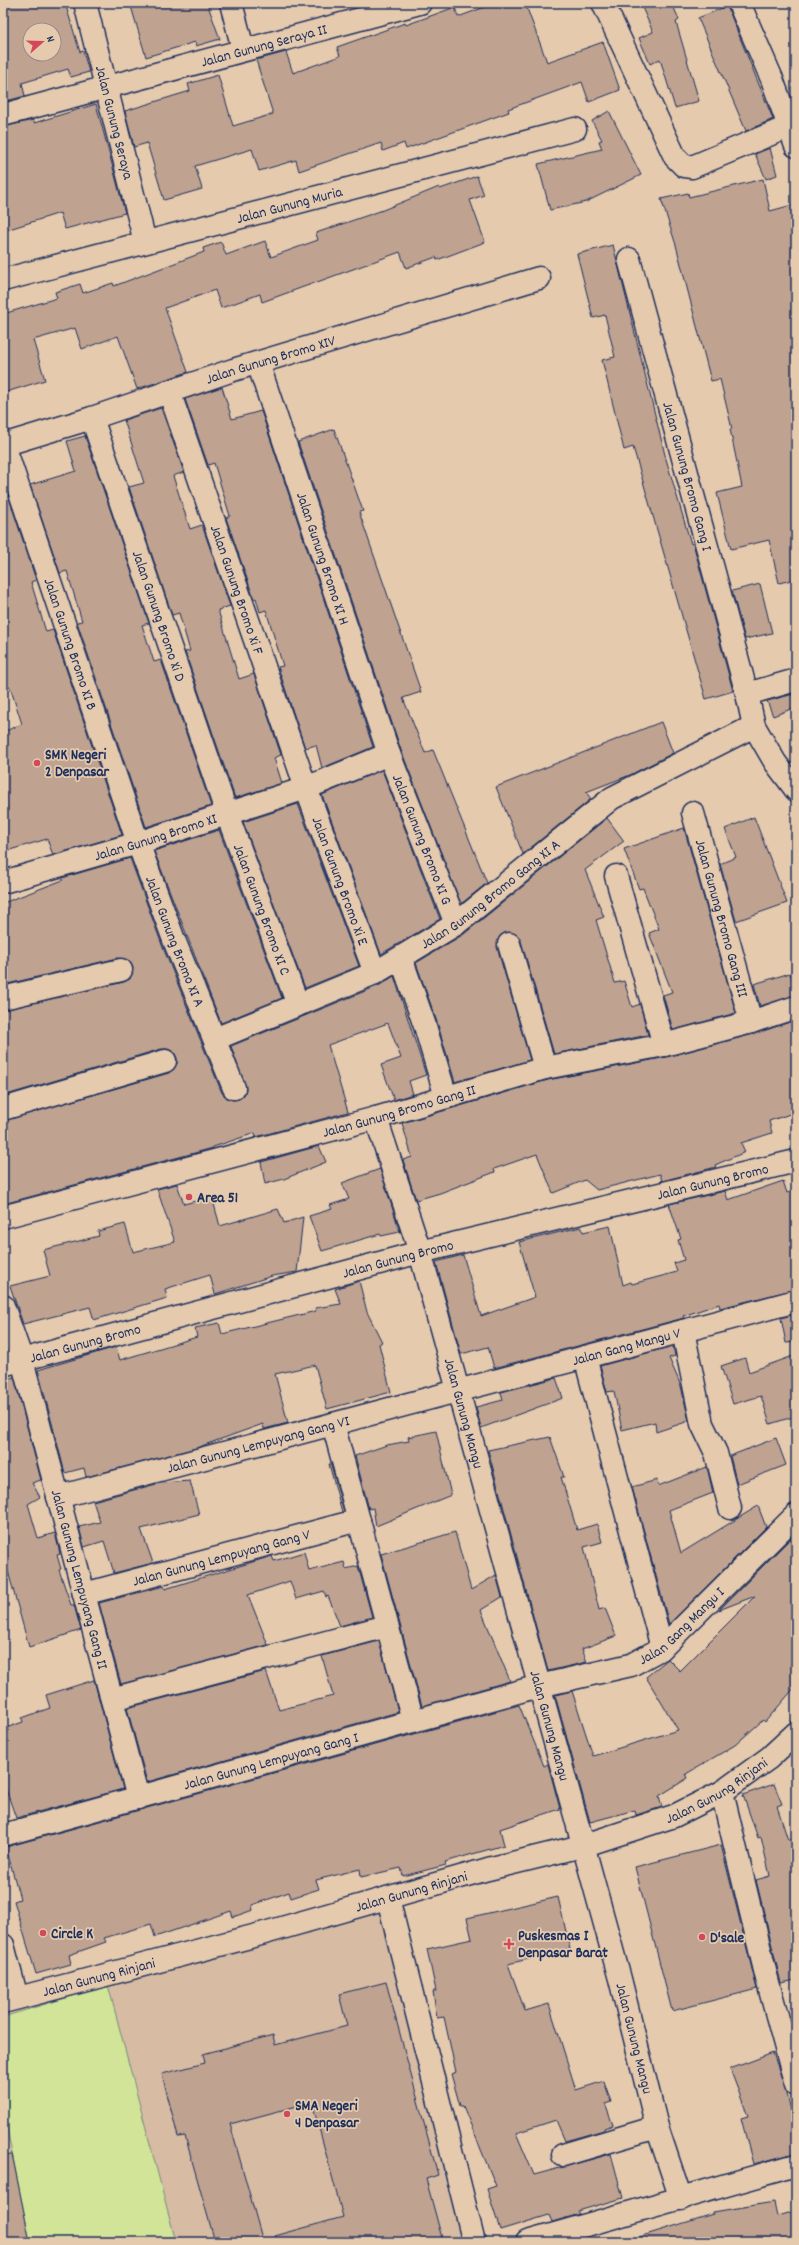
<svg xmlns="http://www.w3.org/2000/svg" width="799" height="2245" font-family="Dekko,sans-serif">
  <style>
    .built { fill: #d7bba3 }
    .green { fill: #d1e498; stroke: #768a7b }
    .building { fill: #c0a290; stroke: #1b2f5e; fill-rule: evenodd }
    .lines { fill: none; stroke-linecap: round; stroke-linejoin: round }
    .minor-casing { stroke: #1b2f5e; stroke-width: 25 }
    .minor { stroke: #e6caad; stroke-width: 22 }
    .poi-dot { fill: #d1495b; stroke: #e6caad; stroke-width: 1.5 }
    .labels { text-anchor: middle; stroke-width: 3.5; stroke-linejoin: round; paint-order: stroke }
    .street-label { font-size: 15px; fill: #1b2f5e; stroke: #e6caad }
    .poi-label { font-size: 15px; font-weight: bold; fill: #1b2f5e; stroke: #e6caad; text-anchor: start }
  </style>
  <rect width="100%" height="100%" fill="#e6caad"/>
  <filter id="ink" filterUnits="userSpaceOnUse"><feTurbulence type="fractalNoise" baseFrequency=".025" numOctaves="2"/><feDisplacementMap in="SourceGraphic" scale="8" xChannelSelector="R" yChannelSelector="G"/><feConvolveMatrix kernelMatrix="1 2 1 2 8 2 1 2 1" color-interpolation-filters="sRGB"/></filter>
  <g filter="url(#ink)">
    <!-- built -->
    <path class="built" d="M 380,1911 L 465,2242 L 176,2242 L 108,1985 Z"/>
    <!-- green -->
    <path class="green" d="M 108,1985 L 176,2242 L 30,2242 L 3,2109 L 3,2017 Z"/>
    <!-- building -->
    <path class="building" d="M 3,3 L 65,3 L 80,52 L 83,51 L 89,72 L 71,77 L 68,69 L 22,83 L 25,96 L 3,102 ZM 30,30 L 54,30 L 54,54 L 30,54 Z
      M 130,3 L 207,3 L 220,39 L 196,46 L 195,42 L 146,57 Z
      M 496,3 L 525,3 L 547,62 L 603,42 L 620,90 L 589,102 L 582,82 L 508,109 L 509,112 L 406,149 L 404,143 L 383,151 L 381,143 L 299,171 L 296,160 L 259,171 L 252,149 L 195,166 L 202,189 L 164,200 L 147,143 L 134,147 L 125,111 L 190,91 L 188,84 L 218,75 L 233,126 L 273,114 L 256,60 L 286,52 L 293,73 L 340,56 L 337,47 L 405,23 L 406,25 L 455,7 L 458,17 Z
      M 640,3 L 672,3 L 679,20 L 676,22 L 699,101 L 675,108 L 660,59 L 650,64 L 639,38 L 653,32 Z
      M 727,6 L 773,119 L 746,131 L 698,18 Z
      M 96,104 L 125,213 L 65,229 L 60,213 L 3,231 L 3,127 L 33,120 L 34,123 Z
      M 609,111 L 641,175 L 586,202 L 550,210 L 538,164 L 602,149 L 599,141 L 602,140 L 592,121 Z
      M 770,148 L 777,175 L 766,179 L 755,154 Z
      M 477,176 L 484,195 L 470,200 L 485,242 L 437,260 L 436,257 L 406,268 L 400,252 L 262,302 L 260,294 L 221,308 L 215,290 L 165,308 L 188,372 L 137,389 L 118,336 L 82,349 L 75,328 L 33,340 L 45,380 L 3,393 L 3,314 L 57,298 L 55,292 L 80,284 L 83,293 L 113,283 L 114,286 L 204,252 L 203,248 L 221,242 L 226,255 L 265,241 L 271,257 L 318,240 L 316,233 L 383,210 L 439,187 L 440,189 Z
      M 763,179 L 770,211 L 796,204 L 796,514 L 792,515 L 796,534 L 796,579 L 779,583 L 769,540 L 731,549 L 717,493 L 742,487 L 730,429 L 732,429 L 720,379 L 711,381 L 676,245 L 661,199 L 688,193 L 689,197 Z
      M 613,245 L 666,459 L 691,544 L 693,543 L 733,691 L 706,699 L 633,447 L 624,450 L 602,360 L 615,357 L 605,315 L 593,318 L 577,254 Z
      M 222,387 L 232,419 L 261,411 L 373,747 L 322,768 L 316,745 L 305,748 L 278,667 L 283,666 L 266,610 L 260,612 L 256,598 L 254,599 L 226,518 L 230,516 L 214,463 L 208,465 L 185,399 Z
      M 161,408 L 184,472 L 173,476 L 190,529 L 202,525 L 230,606 L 218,610 L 239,679 L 254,674 L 281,755 L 274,758 L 282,783 L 235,798 L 185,652 L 190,651 L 179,613 L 172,615 L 129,487 L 144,483 L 124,420 Z
      M 334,429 L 363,511 L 359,512 L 421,692 L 403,698 L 425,753 L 433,750 L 487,883 L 461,904 L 401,750 L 298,442 Z
      M 85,436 L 149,623 L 142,625 L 154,662 L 161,660 L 211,806 L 146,827 L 77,622 L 82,621 L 67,571 L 60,573 L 30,485 L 76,471 L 67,441 Z
      M 7,492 L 36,580 L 31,582 L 46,632 L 53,630 L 122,835 L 53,855 L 47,839 L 3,852 L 3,732 L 22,724 L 10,687 L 3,689 L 3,493 Z
      M 760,584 L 772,633 L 745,639 L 732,591 Z
      M 794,694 L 796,707 L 773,716 L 767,701 Z
      M 661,722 L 673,753 L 630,775 L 586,792 L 591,799 L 523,854 L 496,787 Z
      M 382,770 L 440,919 L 381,954 L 322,795 Z
      M 298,804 L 359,966 L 305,988 L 243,822 Z
      M 754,817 L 787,903 L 736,921 L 720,864 L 736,857 L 725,829 Z
      M 607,818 L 624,841 L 585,870 L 604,917 L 596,920 L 615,983 L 624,981 L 632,1007 L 640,1004 L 648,1035 L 554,1054 L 521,941 L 517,935 L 506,932 L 500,936 L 497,947 L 530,1060 L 455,1082 L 437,1022 L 416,963 L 464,934 Z
      M 684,828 L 736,1013 L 673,1030 L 663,995 L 672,992 L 649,933 L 659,929 L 643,888 L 639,889 L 624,849 Z
      M 219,830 L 282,998 L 221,1023 L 154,851 Z
      M 130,858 L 162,945 L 222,1093 L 227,1098 L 233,1100 L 239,1099 L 244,1095 L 246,1089 L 231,1046 L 380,985 L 394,976 L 426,1075 L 409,1081 L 413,1094 L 394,1100 L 381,1065 L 401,1058 L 388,1023 L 328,1045 L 348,1112 L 256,1137 L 255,1133 L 213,1147 L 213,1148 L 3,1204 L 3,1121 L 169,1073 L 177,1064 L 177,1058 L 174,1052 L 168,1049 L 161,1049 L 3,1096 L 3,1010 L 124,982 L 130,979 L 133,968 L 130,961 L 118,958 L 3,985 L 3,903 L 63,880 L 62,878 Z
      M 790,973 L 796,995 L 760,1006 L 754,984 Z
      M 796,1020 L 796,1112 L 769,1121 L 772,1133 L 741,1143 L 745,1152 L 715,1165 L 716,1167 L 662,1181 L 660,1174 L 597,1190 L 585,1180 L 553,1193 L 537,1154 L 494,1169 L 495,1172 L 440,1193 L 416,1200 L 403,1160 L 412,1157 L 402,1123 L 548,1080 L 667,1057 L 754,1034 Z
      M 319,1146 L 326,1162 L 284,1179 L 265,1184 L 261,1162 Z
      M 380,1169 L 400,1232 L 381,1236 L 380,1234 L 322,1251 L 309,1216 L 332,1209 L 330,1205 L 349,1199 L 342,1183 Z
      M 783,1181 L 787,1193 L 796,1190 L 796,1289 L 720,1308 L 719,1304 L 683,1316 L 684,1318 L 494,1368 L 488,1347 L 461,1354 L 436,1262 L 463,1255 L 481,1316 L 535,1297 L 519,1242 L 581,1227 L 583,1232 L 610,1226 L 623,1285 L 631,1282 L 632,1284 L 677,1272 L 674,1263 L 684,1260 L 678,1240 L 681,1239 L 669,1204 L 725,1191 L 728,1200 Z
      M 177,1184 L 184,1204 L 212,1197 L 220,1226 L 278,1209 L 284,1223 L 303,1217 L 297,1272 L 272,1276 L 215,1294 L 210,1275 L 165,1289 L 167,1298 L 94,1320 L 90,1307 L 23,1324 L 10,1286 L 50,1276 L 43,1250 L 99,1236 L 98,1231 L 125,1224 L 133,1252 L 175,1242 L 157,1189 Z
      M 359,1281 L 367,1312 L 382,1342 L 379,1344 L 391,1392 L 327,1409 L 315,1365 L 275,1374 L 288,1423 L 264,1429 L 263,1424 L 196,1448 L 86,1477 L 84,1468 L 65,1473 L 38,1370 L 116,1347 L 120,1360 L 197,1337 L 195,1328 L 219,1323 L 222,1334 L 316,1311 L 315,1308 L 341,1304 L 335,1289 Z
      M 796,1314 L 796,1342 L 786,1343 L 781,1318 Z
      M 673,1346 L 675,1356 L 669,1358 L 681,1386 L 689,1421 L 656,1432 L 655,1422 L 622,1430 L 614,1391 L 607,1392 L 600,1366 Z
      M 796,1355 L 796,1416 L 770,1424 L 761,1396 L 733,1404 L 721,1366 L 745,1358 L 749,1372 Z
      M 14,1377 L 41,1480 L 32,1483 L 40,1497 L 28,1504 L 38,1538 L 55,1533 L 60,1554 L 57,1555 L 61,1569 L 59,1570 L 71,1605 L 74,1605 L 81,1630 L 29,1647 L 3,1553 L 3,1380 Z
      M 556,1378 L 563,1398 L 481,1428 L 476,1407 L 503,1400 L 501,1392 Z
      M 436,1431 L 451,1495 L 376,1526 L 373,1508 L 369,1509 L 355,1456 L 387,1445 L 409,1441 L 408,1437 Z
      M 550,1437 L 564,1477 L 561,1477 L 577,1530 L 597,1524 L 602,1542 L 584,1547 L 599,1610 L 605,1608 L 616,1636 L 582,1649 L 587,1662 L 548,1671 L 488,1450 Z
      M 776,1438 L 786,1465 L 737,1484 L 730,1456 Z
      M 329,1464 L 331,1464 L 344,1511 L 342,1512 Z
      M 707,1467 L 713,1493 L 669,1510 L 681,1553 L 758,1506 L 766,1527 L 669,1624 L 632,1487 L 657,1480 L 658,1486 Z
      M 190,1481 L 199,1514 L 141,1529 L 153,1563 L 114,1573 L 104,1541 L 84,1547 L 79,1527 L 100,1522 L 93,1501 L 160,1483 Z
      M 455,1532 L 471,1590 L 496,1575 L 502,1597 L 481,1610 L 510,1681 L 422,1706 L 381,1554 Z
      M 796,1533 L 796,1686 L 765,1722 L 763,1720 L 735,1745 L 686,1774 L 688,1778 L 659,1796 L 662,1807 L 636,1815 L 635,1810 L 590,1822 L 555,1695 L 572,1691 L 593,1756 L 678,1730 L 646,1677 L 668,1659 L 680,1671 L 755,1596 L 719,1610 Z
      M 304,1552 L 309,1571 L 344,1562 L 346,1569 L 358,1566 L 372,1617 L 340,1626 L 328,1596 L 326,1597 L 324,1591 L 296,1599 L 290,1581 L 248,1595 L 268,1645 L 121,1684 L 99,1603 L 164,1586 L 165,1589 L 272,1556 L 274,1561 Z
      M 379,1641 L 398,1712 L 147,1782 L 127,1708 L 266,1671 L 279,1710 L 333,1696 L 322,1656 Z
      M 94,1680 L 123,1789 L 16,1818 L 3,1781 L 3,1729 L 23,1722 L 22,1718 L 50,1708 L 46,1695 Z
      M 519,1705 L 544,1766 L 548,1764 L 560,1809 L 500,1829 L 504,1845 L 445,1862 L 446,1865 L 403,1876 L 401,1868 L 361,1877 L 360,1869 L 316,1880 L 319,1889 L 291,1898 L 289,1892 L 252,1905 L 253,1910 L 233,1917 L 231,1911 L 155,1937 L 151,1924 L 104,1938 L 106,1942 L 69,1955 L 71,1964 L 36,1974 L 14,1901 L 20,1899 L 6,1847 Z
      M 774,1784 L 782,1804 L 777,1806 L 788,1840 L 796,1838 L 796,1980 L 781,1983 L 756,1880 L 770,1876 L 761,1837 L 758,1838 L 743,1795 Z
      M 721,1845 L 757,1989 L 672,2011 L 635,1867 Z
      M 558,1897 L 570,1949 L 508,1964 L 525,2011 L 549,2004 L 576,2090 L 604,2081 L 611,2102 L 605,2104 L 613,2125 L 604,2128 L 604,2130 L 565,2141 L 556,2120 L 516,2133 L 534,2175 L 611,2154 L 623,2198 L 578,2211 L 580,2214 L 552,2222 L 549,2215 L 500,2230 L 487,2189 L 496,2186 L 463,2106 L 460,2106 L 451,2074 L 456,2072 L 444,2017 L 437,2018 L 433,1991 L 436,1991 L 427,1949 L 472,1939 L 467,1918 Z
      M 386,1982 L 438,2175 L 426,2179 L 443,2242 L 276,2242 L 275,2236 L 343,2217 L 312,2102 L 230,2124 L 263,2242 L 215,2242 L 185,2136 L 178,2137 L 162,2074 L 205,2063 L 203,2054 L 273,2035 L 275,2045 L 347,2026 L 339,1994 Z
      M 773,2053 L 787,2094 L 796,2131 L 796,2153 L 753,2164 L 741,2118 L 748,2116 L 730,2069 Z
      M 12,2154 L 30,2242 L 3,2242 L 3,2155 Z
      M 774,2202 L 777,2216 L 796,2211 L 796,2242 L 639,2242 L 639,2237 L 713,2214 L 713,2212 Z"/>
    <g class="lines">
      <!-- minor casing -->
      <g class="minor-casing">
        <g id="minor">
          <path id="s1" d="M 85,3 L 145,242"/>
          <path d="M 231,3 L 243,49"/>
          <path d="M 603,3 L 675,157 L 684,166 L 692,167 L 790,126"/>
          <path d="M 739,3 L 772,79 L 796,146"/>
          <path id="s2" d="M 3,115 L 420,3"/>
          <path id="s3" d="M 629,259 L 747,694 L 754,726 L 775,762 L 796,790"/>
          <path id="s4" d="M 3,280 L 575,129"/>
          <path id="s5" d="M 258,363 L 389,754 L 456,924"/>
          <path id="s6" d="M 169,391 L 306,788 L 375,973"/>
          <path id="s7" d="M 92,418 L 227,814 L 298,1005"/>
          <path id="s8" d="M 3,445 L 92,418 L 233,370 L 539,278"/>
          <path id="s9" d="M 4,445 L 138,843 L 174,940 L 234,1088"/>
          <path d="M 747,694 L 796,680"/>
          <path id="s10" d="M 693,813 L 751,1022"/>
          <path d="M 616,876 L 664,1045"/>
          <path id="s11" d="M 3,882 L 138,843 L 306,788 L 389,754"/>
          <path d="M 509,944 L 545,1068"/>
          <path d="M 401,958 L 425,1026 L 446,1097"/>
          <path d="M 3,998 L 121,970"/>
          <path id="s12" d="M 215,1039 L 375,973 L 456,924 L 612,798 L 754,726"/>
          <path d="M 3,1109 L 165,1061"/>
          <path id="s13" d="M 376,1118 L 420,1252 L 620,1979 L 657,2127 L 681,2199"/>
          <path id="s14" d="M 3,1217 L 376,1118 L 545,1068 L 664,1045 L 751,1022 L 796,1007"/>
          <path id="s15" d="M 3,1306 L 22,1360 L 138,1798"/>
          <path d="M 683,1331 L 702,1424 L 716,1453 L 730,1508"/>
          <path d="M 585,1357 L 662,1648"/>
          <path id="s16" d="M 3,1365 L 420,1252 L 796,1161"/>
          <path d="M 333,1424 L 413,1721"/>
          <path id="s17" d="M 58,1497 L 796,1301"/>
          <path id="s18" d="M 84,1594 L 359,1520"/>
          <path d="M 112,1699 L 387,1626"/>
          <path d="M 722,1792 L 767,1979 L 796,2085"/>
          <path id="s19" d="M 3,1835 L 539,1686 L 631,1665 L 662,1648 L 796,1515"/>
          <path d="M 388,1898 L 474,2242"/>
          <path d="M 3,1945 L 17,1998"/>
          <path id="s20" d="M 3,2002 L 261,1934 L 488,1869 L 582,1846 L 674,1816 L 722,1792 L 769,1758 L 796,1733"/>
          <path d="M 563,2155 L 657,2127"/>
          <path d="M 527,2242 L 796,2165"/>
        </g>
      </g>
      <!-- minor -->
      <use href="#minor" class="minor"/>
    </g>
  </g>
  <!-- markers -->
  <g class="poi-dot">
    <circle cx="37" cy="763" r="4"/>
    <circle cx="189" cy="1197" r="4"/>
    <circle cx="43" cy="1933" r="4"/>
    <circle cx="702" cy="1937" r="4"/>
    <path d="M507 1938h4v4h4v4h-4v4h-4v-4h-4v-4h4z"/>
    <circle cx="287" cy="2114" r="4"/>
  </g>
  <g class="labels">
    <!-- street labels -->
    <g class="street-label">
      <text dy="5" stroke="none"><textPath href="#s2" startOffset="270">Jalan Gunung Seraya II</textPath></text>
      <text dy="5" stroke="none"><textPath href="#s1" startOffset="123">Jalan Gunung Seraya</textPath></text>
      <text dy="5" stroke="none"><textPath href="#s4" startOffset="296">Jalan Gunung Muria</textPath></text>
      <text dy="5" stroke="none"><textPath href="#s8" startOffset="281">Jalan Gunung Bromo XIV</textPath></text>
      <text dy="5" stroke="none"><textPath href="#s3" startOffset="225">Jalan Gunung Bromo Gang I</textPath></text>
      <text dy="5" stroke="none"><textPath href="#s5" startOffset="206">Jalan Gunung Bromo XI H</textPath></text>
      <text dy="5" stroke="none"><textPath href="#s6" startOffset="210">Jalan Gunung Bromo Xi F</textPath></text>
      <text dy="5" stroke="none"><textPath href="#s7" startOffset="209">Jalan Gunung Bromo Xi D</textPath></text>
      <text dy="5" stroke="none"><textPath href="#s9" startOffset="210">Jalan Gunung Bromo XI B</textPath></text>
      <text dy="5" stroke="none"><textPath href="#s11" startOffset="159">Jalan Gunung Bromo XI</textPath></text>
      <text dy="5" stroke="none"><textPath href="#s5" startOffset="504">Jalan Gunung Bromo XI G</textPath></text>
      <text dy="5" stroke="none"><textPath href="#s6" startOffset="519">Jalan Gunung Bromo Xi E</textPath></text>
      <text dy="5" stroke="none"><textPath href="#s12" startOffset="313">Jalan Gunung Bromo Gang XI A</textPath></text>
      <text dy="5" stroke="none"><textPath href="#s7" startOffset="520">Jalan Gunung Bromo XI C</textPath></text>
      <text dy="5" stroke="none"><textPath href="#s10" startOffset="109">Jalan Gunung Bromo Gang III</textPath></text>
      <text dy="5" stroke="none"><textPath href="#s9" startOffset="525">Jalan Gunung Bromo XI A</textPath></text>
      <text dy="5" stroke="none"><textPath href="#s14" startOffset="410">Jalan Gunung Bromo Gang II</textPath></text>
      <text dy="5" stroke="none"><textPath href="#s16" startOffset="733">Jalan Gunung Bromo</textPath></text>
      <text dy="5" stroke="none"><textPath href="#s16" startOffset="409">Jalan Gunung Bromo</textPath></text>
      <text dy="5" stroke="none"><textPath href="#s16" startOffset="85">Jalan Gunung Bromo</textPath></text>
      <text dy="5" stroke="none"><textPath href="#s17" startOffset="588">Jalan Gang Mangu V</textPath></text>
      <text dy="5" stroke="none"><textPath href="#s13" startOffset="308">Jalan Gunung Mangu</textPath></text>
      <text dy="5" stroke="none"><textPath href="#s17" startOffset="207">Jalan Gunung Lempuyang Gang VI</textPath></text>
      <text dy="5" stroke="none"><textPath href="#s18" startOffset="142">Jalan Gunung Lempuyang Gang V</textPath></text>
      <text dy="5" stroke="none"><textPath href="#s15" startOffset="284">Jalan Gunung Lempuyang Gang II</textPath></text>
      <text dy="5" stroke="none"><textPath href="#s19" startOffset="715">Jalan Gang Mangu I</textPath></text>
      <text dy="5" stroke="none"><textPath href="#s13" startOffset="632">Jalan Gunung Mangu</textPath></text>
      <text dy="5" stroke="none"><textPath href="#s19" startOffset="278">Jalan Gunung Lempuyang Gang I</textPath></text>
      <text dy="5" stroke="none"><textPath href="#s20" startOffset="746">Jalan Gunung Rinjani</textPath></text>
      <text dy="5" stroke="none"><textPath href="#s20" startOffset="423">Jalan Gunung Rinjani</textPath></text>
      <text dy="5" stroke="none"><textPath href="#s20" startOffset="99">Jalan Gunung Rinjani</textPath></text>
      <text dy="5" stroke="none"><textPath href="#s13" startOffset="956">Jalan Gunung Mangu</textPath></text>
    </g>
    <!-- poi labels -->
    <g class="poi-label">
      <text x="45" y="759">SMK Negeri<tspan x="45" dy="17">2 Denpasar</tspan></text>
      <text x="197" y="1202">Area 51</text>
      <text x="51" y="1938">Circle K</text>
      <text x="518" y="1940">Puskesmas I<tspan x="518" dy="17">Denpasar Barat</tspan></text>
      <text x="710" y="1942">D'sale</text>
      <text x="295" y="2110">SMA Negeri<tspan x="295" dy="17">4 Denpasar</tspan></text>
    </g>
  </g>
  <!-- margin -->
  <rect width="799" height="2245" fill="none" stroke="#e6caad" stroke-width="16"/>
  <rect x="8" y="8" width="783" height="2229" fill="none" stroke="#1b2f5e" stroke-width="1.5" filter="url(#ink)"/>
  <!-- north arrow -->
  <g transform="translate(42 42) rotate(70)"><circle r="19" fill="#e6caad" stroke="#958c8d"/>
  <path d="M0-3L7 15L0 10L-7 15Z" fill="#d1495b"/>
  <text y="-6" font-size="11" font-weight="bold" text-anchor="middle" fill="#1b2f5e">N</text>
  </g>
</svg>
